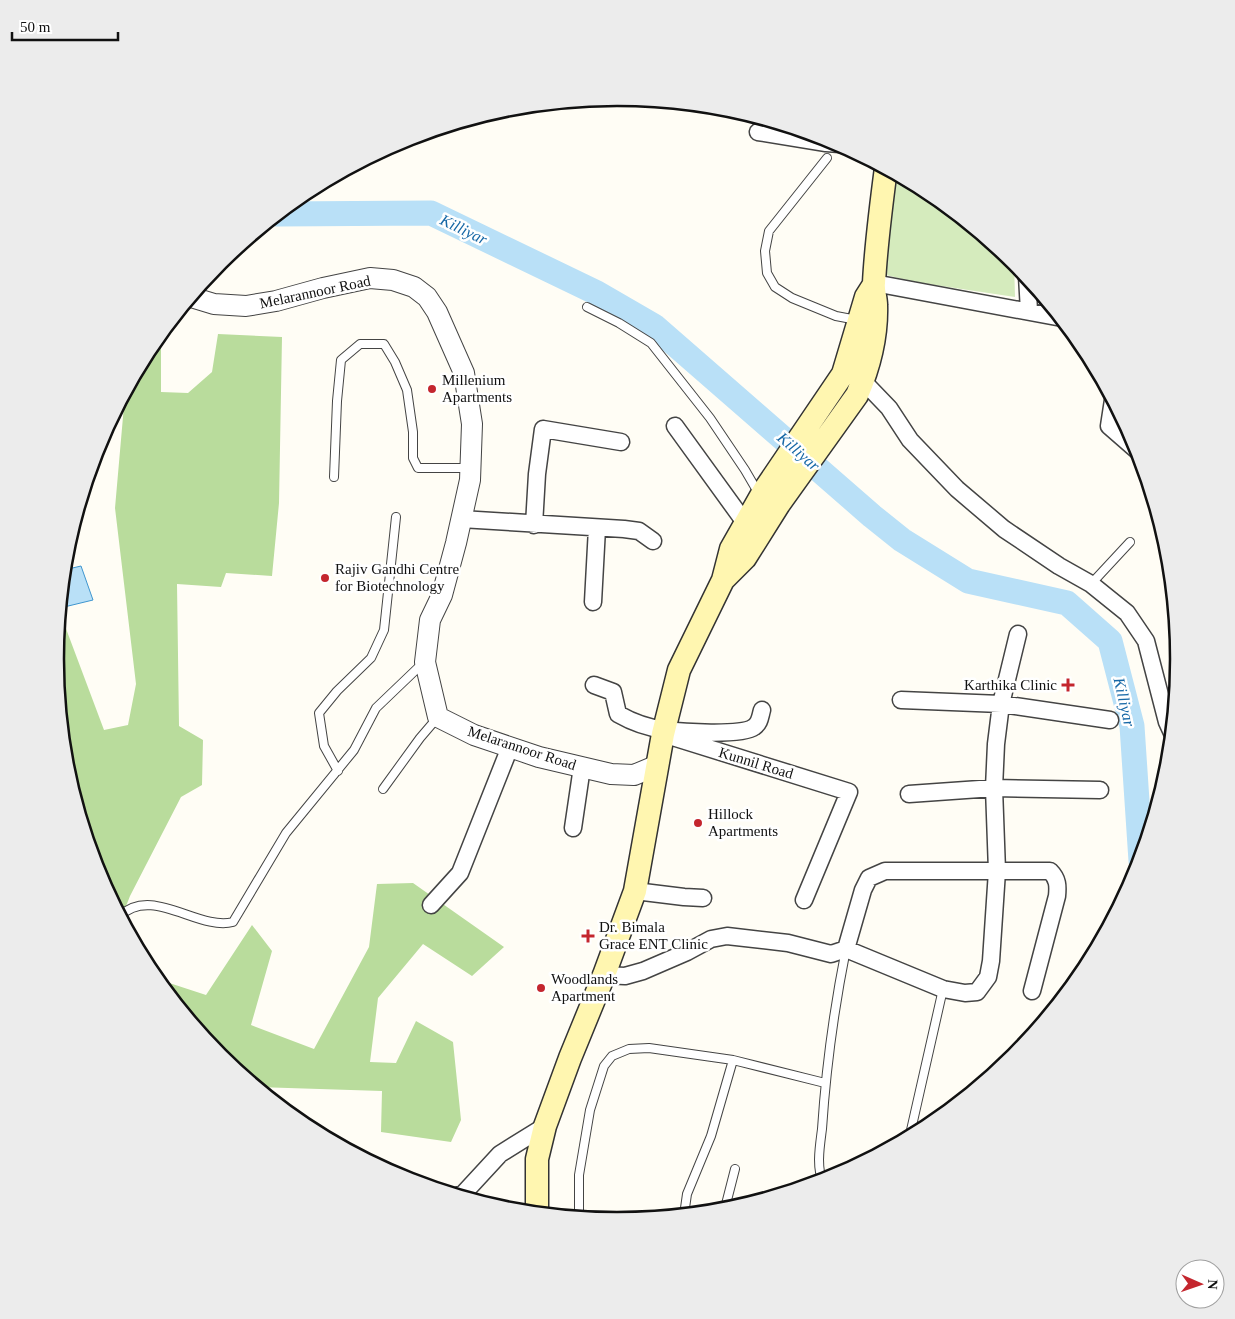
<svg xmlns="http://www.w3.org/2000/svg" width="1235" height="1319" font-family="Georgia,serif">
  <style>
    .green { fill: #d5ebbd }
    .forest { fill: #b9dc9c }
    .water { fill: #b9e0f7; stroke: #3f96cf }
    .lines { fill: none; stroke-linecap: round; stroke-linejoin: round }
    .river { stroke: #b9e0f7; stroke-width: 25 }
    .service-casing { stroke: #444; stroke-width: 10 }
    .minor-casing { stroke: #444; stroke-width: 19 }
    .tertiary-casing { stroke: #444; stroke-width: 22 }
    .secondary-casing { stroke: #333; stroke-width: 25 }
    .service { stroke: #fff; stroke-width: 8 }
    .minor { stroke: #fff; stroke-width: 16 }
    .tertiary { stroke: #fff; stroke-width: 20 }
    .secondary { stroke: #fff6b0; stroke-width: 22 }
    .poi-dot { fill: #c4262e; stroke: #fff; stroke-width: 2 }
    .labels { text-anchor: middle; stroke-width: 5; stroke-linejoin: round; paint-order: stroke }
    .street-label { font-size: 15px; fill: #111; stroke: #fff }
    .poi-label { font-size: 15px; fill: #111; stroke: #fff; text-anchor: start }
    .water-label { font-size: 16px; font-style: italic; fill: #1768a6; stroke: #fff }
    .rim { fill: none; stroke: #111; stroke-width: 2.5 }
  </style>
  <rect width="100%" height="100%" fill="#fffdf5"/>
  <!-- green -->
  <path class="green" d="M 896,174 L 930,192 L 1014,261 L 1015,297 L 915,282 L 886,275 L 891,205 Z"/>
  <!-- forest -->
  <path class="forest" d="M 161,333 L 161,392 L 188,393 L 212,372 L 218,334 L 282,337 L 279,503 L 272,576 L 226,573 L 221,587 L 177,584 L 179,726 L 203,740 L 202,785 L 181,797 L 130,896 L 121,919 L 98,874 L 66,769 L 55,659 L 58,629 L 65,626 L 104,730 L 128,725 L 136,684 L 115,508 L 125,394 L 150,347 Z
    M 413,883 L 504,947 L 472,976 L 423,944 L 378,998 L 370,1062 L 396,1063 L 416,1021 L 453,1042 L 461,1120 L 451,1142 L 381,1132 L 382,1091 L 257,1087 L 220,1057 L 154,978 L 206,995 L 252,925 L 272,951 L 251,1025 L 314,1049 L 369,947 L 377,884 Z"/>
  <!-- water -->
  <path class="water" d="M 81,566 L 93,600 L 60,608 L 64,570 Z"/>
  <g class="lines">
    <!-- river -->
    <path class="river" d="M 278,214 L 431,213 L 597,293 L 654,326 L 872,516 L 902,540 L 968,581 L 1067,603 L 1110,641 L 1132,726 L 1141,861"/>
    <!-- service casing -->
    <g class="service-casing">
      <path id="service" d="M 827,158 L 769,231 L 765,251 L 767,273 L 775,287 L 792,298 L 836,316 L 857,320
        M 587,307 L 619,323 L 651,343 L 710,418 L 745,470 L 759,494
        M 334,477 L 337,401 L 341,360 L 360,344 L 384,344 L 395,362 L 407,390 L 413,432 L 413,458 L 418,468 L 470,468
        M 1091,584 L 1130,542
        M 338,771 L 324,746 L 319,713 L 337,691 L 371,658 L 384,630 L 396,517
        M 383,789 L 420,738 L 438,717
        M 120,916 C 152,885 198,931 233,922 L 286,833 L 354,750 L 376,708 L 423,663
        M 909,1139 L 943,989
        M 823,1182 C 816,1167 820,1145 822,1129 C 826,1068 834,1009 846,949
        M 814,1185 L 820,1176
        M 724,1212 L 735,1169
        M 684,1215 L 687,1194 L 711,1136 L 733,1060
        M 579,1218 L 579,1175 L 590,1110 L 604,1066 L 612,1056 L 629,1049 L 649,1048 L 733,1060 L 825,1083"/>
    </g>
    <!-- minor casing -->
    <g class="minor-casing">
      <path id="minor" d="M 758,132 L 826,143 L 840,144
        M 1027,276 L 1029,311
        M 874,283 L 1062,318
        M 863,381 L 889,408 L 910,440 L 957,489 L 1004,529 L 1059,566 L 1091,584 L 1127,613 L 1146,641 L 1167,722 L 1173,735
        M 1113,400 L 1109,426 L 1140,453
        M 675,426 L 746,524
        M 461,519 L 624,529 L 639,531 L 653,541
        M 534,525 L 537,474 L 543,429 L 621,442
        M 593,602 L 597,528
        M 594,685 L 613,692 L 618,714 C 632,722 649,728 665,730 C 681,732 742,736 754,727 C 760,723 760,717 762,710
        M 901,700 L 1001,704 L 1110,720
        M 663,734 L 849,792 L 804,900
        M 909,794 L 994,788 L 1100,790
        M 573,828 L 582,767
        M 635,891 L 684,897 L 703,898
        M 431,905 L 460,873 L 510,747
        M 846,949 L 863,890 L 869,878 L 885,871 L 1050,871 C 1058,879 1058,886 1057,896 L 1032,991
        M 604,975 L 625,976 L 643,971 L 687,952 L 711,939 L 727,936 L 788,943 L 831,954 L 846,949 L 943,989 L 965,993 L 977,992 L 988,977 L 991,961 L 997,871 L 994,788 L 996,744 L 1001,704 L 1018,634
        M 457,1196 L 464,1193 L 500,1154 L 545,1126"/>
    </g>
    <!-- tertiary casing -->
    <g class="tertiary-casing">
      <path id="tertiary" d="M 191,297 L 214,304 L 246,306 L 276,301 L 323,288 L 370,278 L 393,280 L 414,287 L 427,297 L 437,312 L 464,373 L 472,424 L 470,480 L 456,543 L 442,595 L 430,620 L 425,662 L 438,717 L 474,735 L 539,757 L 611,774 L 634,775 L 658,765"/>
    </g>
    <!-- secondary casing -->
    <g class="secondary-casing">
      <path id="secondary" d="M 724,579 L 745,558 L 779,504 L 857,395 C 869,367 877,336 876,305 C 876,298 873,290 874,283 C 876,244 881,206 886,168
        M 537,1214 L 537,1159 L 545,1126 L 570,1058 L 604,975 L 635,891 L 663,734 L 679,670 L 723,580 L 731,549 L 765,489 L 843,374 L 866,297 L 873,286"/>
    </g>
    <!-- service -->
    <use href="#service" class="service"/>
    <!-- minor -->
    <use href="#minor" class="minor"/>
    <!-- tertiary -->
    <use href="#tertiary" class="tertiary"/>
    <!-- secondary -->
    <use href="#secondary" class="secondary"/>
  </g>
  <!-- markers -->
  <g class="poi-dot">
    <circle cx="432" cy="389" r="5"/>
    <circle cx="325" cy="578" r="5"/>
    <path d="M1065.5 677.5h5v5h5v5h-5v5h-5v-5h-5v-5h5z"/>
    <circle cx="698" cy="823" r="5"/>
    <path d="M585.5 928.5h5v5h5v5h-5v5h-5v-5h-5v-5h5z"/>
    <circle cx="541" cy="988" r="5"/>
  </g>
  <g class="labels">
    <!-- street labels -->
    <g class="street-label">
      <text transform="translate(315 292) rotate(-12)" y="5">Melarannoor Road</text>
      <text transform="translate(522 748) rotate(18)" y="5">Melarannoor Road</text>
      <text transform="translate(756 763) rotate(17)" y="5">Kunnil Road</text>
    </g>
    <!-- poi labels -->
    <g class="poi-label">
      <text x="442" y="385">Millenium<tspan x="442" dy="17">Apartments</tspan></text>
      <text x="335" y="574">Rajiv Gandhi Centre<tspan x="335" dy="17">for Biotechnology</tspan></text>
      <text x="1057" y="690" text-anchor="end">Karthika Clinic</text>
      <text x="708" y="819">Hillock<tspan x="708" dy="17">Apartments</tspan></text>
      <text x="599" y="932">Dr. Bimala<tspan x="599" dy="17">Grace ENT Clinic</tspan></text>
      <text x="551" y="984">Woodlands<tspan x="551" dy="17">Apartment</tspan></text>
    </g>
    <!-- water labels -->
    <g class="water-label">
      <text transform="translate(464 229) rotate(26)" y="6">Killiyar</text>
      <text transform="translate(799 451) rotate(41)" y="6">Killiyar</text>
      <text transform="translate(1125 702) rotate(77)" y="6">Killiyar</text>
    </g>
  </g>
  <!-- crop -->
  <path d="M0 0H1235V1319H0ZM64 659a553 553 0 1 1 1106 0a553 553 0 1 1-1106 0Z" fill="#ececec" fill-rule="evenodd"/>
  <path class="rim" d="M64 659a553 553 0 1 1 1106 0a553 553 0 1 1-1106 0Z"/>
  <!-- north arrow -->
  <g transform="translate(1200 1284) rotate(92)"><circle r="24" fill="#ffffff" stroke="#a0a0a0"/>
  <path d="M0-4L9 19L0 12L-9 19Z" fill="#c4262e"/>
  <text y="-8" font-size="14" font-weight="bold" text-anchor="middle" fill="#111111">N</text>
  </g>
  <!-- scale -->
  <path d="M12 32v8h106v-8" fill="none" stroke="#111111" stroke-width="2.5"/>
  <text x="20" y="32" font-size="15" fill="#111111" stroke="#ffffff" stroke-width="4" paint-order="stroke">50 m</text>
</svg>
